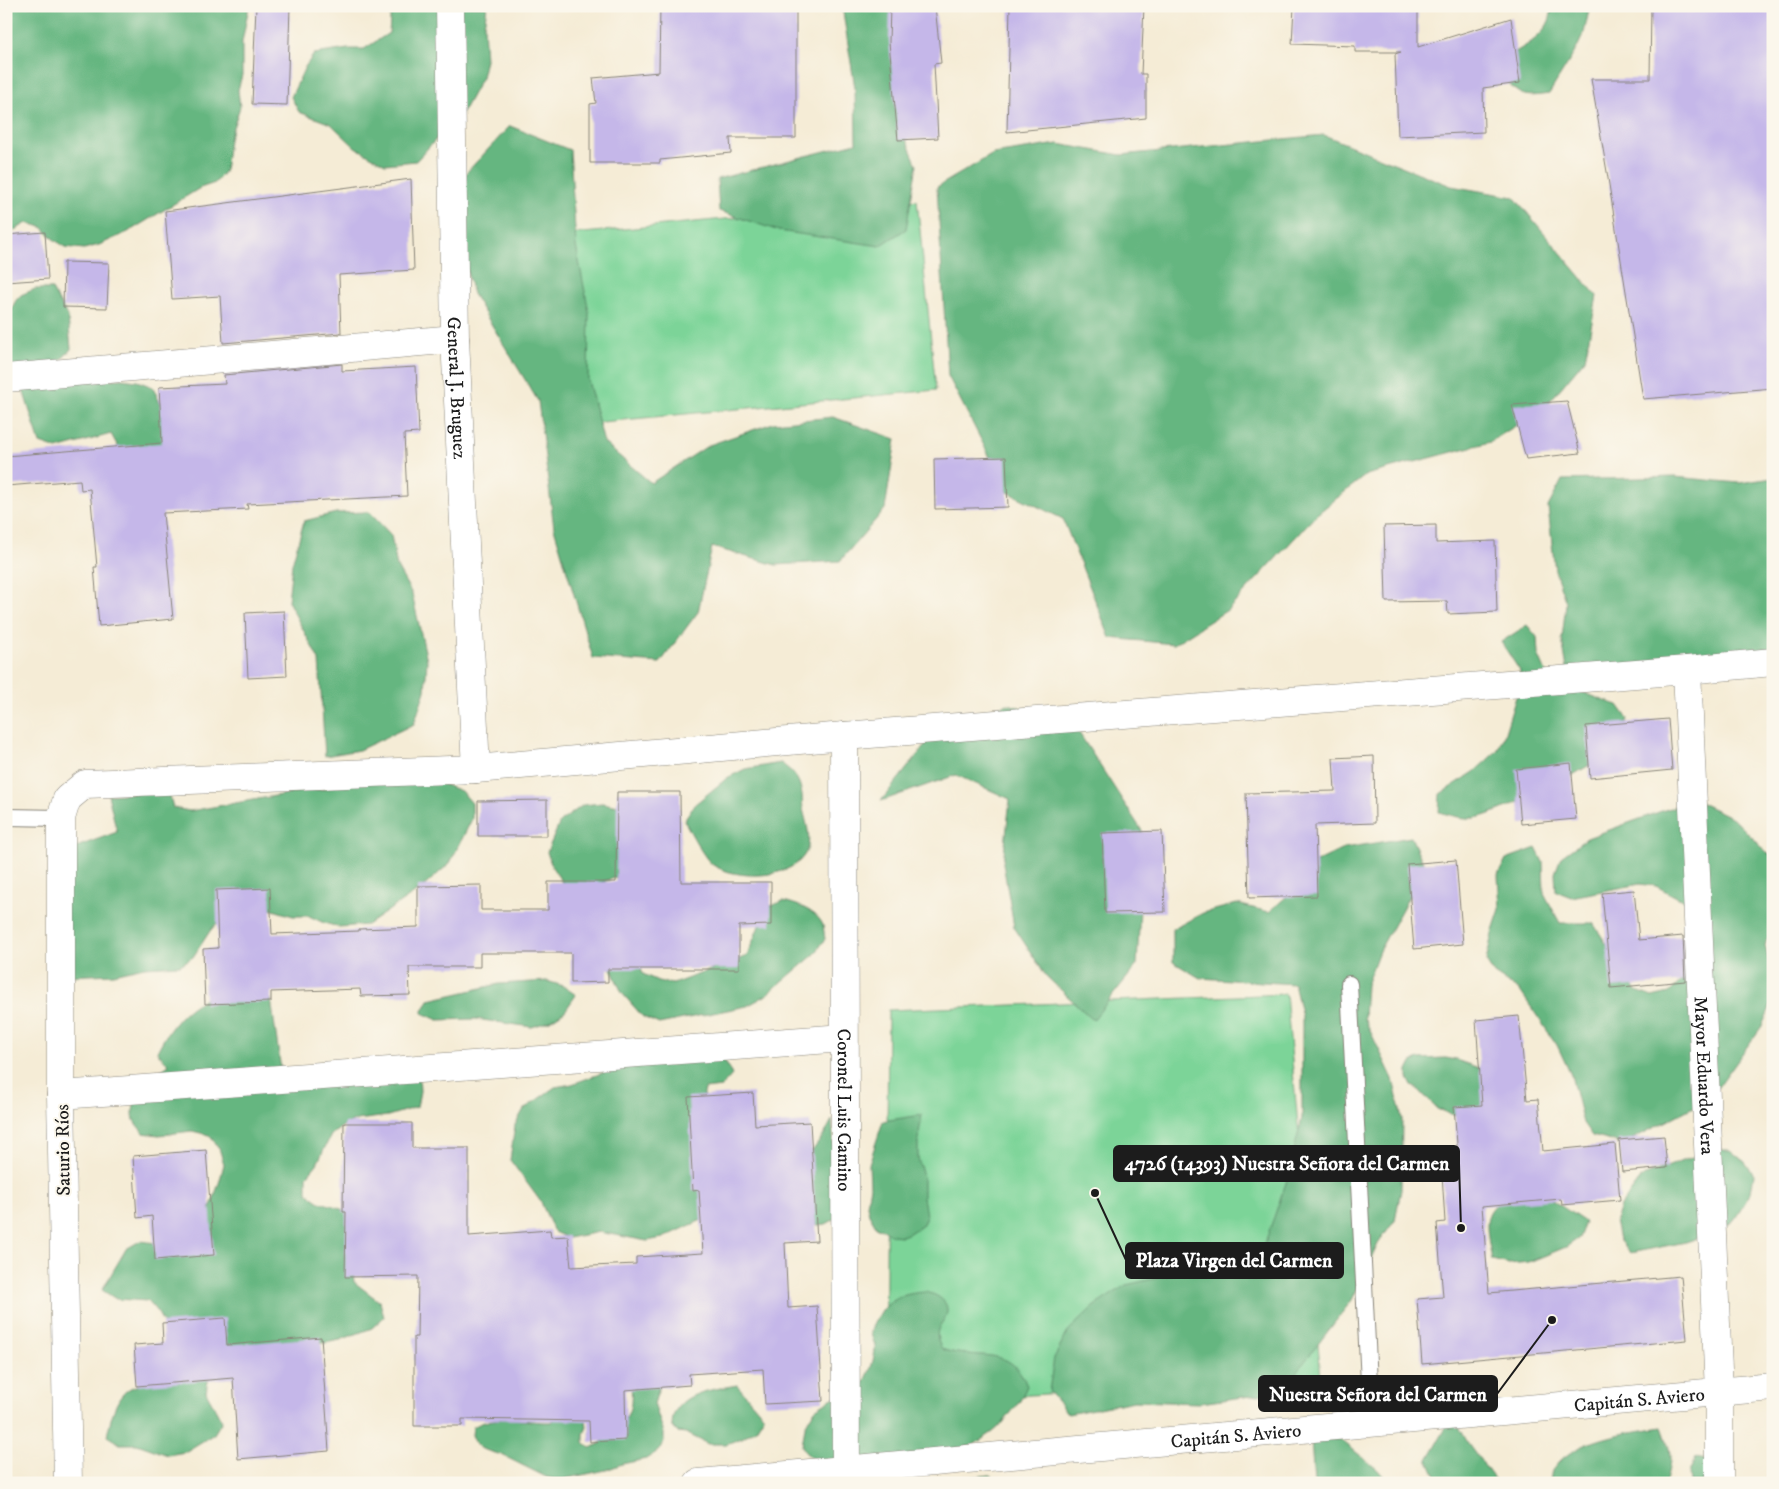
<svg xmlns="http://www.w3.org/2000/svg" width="1779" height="1489" font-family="'IM FELL DW Pica',serif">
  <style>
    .green { fill: #7cd498; stroke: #4c785a }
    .forest { fill: #65b680; stroke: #40694e }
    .building { fill: #c5b7e9 }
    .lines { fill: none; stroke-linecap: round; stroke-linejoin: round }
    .lane-casing { stroke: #888479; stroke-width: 18 }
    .street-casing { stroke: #888479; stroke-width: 29 }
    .lane { stroke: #fff; stroke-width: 16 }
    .street { stroke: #fff; stroke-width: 28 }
    .labels { text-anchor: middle; stroke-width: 4; stroke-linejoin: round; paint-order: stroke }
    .street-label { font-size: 19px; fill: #1c1c1c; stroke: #fbf7ec }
    .leader { fill: none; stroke: #1c1c1c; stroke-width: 2 }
    .callout-dot { fill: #1c1c1c; stroke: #fbf7ec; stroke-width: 2 }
    .callout { fill: #1c1c1c; stroke: #1c1c1c; stroke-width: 2 }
    .callout-label { font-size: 20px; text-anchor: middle; font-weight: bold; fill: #fff }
  </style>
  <rect width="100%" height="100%" fill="#fbf7ec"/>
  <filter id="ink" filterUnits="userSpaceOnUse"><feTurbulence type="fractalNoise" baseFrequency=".02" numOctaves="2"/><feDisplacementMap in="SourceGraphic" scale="10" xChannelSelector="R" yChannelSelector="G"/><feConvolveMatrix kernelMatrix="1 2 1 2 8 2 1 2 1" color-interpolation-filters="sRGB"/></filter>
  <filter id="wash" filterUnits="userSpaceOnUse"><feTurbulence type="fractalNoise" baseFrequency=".0096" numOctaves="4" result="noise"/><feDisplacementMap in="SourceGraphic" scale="20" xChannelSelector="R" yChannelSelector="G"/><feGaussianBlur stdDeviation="1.12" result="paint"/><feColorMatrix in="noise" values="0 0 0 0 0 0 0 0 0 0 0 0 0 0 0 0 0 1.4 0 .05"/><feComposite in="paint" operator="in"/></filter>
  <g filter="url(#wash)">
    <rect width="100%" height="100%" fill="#f5ecd6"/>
    <!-- green -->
    <path class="green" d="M 917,200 L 936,390 L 581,424 L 563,235 Z
      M 1286,994 L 1321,1377 L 885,1404 L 888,1010 Z"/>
    <!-- forest -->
    <path class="forest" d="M 6,6 L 249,6 L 242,42 L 242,75 L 238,90 L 240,107 L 229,139 L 225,171 L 215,183 L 200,188 L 128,232 L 99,245 L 84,249 L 65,247 L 52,238 L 42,227 L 27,223 L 13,231 L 6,232 Z
      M 391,6 L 487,6 L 484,26 L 486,60 L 482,77 L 465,108 L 416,161 L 385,164 L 355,147 L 331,124 L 299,112 L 291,97 L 305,67 L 314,54 L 348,49 L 364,49 L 389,33 Z
      M 842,6 L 907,6 L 905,137 L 917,165 L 906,229 L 880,246 L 779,231 L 719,211 L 717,179 L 856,143 L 855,88 Z
      M 1554,6 L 1590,6 L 1584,33 L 1576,50 L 1549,94 C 1527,97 1521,98 1506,81 L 1512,54 C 1525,46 1539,39 1547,25 C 1551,19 1550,12 1554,6 Z
      M 510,126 L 570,150 L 576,246 L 589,312 L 588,380 L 604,443 L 651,483 L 709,445 L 773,423 L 833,417 L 896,439 L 885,509 L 840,561 L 776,565 L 712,547 L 698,612 L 660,663 L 593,658 L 554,528 L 538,401 L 473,294 L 457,235 L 466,173 Z
      M 1324,135 L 1451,186 L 1514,197 L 1597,296 L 1585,359 L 1545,407 L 1490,442 L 1366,475 L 1317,514 L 1229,609 L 1174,644 L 1110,638 L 1063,519 L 1008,492 L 948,376 L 937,187 L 993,154 L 1058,144 L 1121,155 Z
      M 35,289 L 52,289 L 68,317 L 71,349 L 60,361 L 6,378 C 6,358 3,309 21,295 C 25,293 31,291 35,289 Z
      M 122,379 L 137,381 L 153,387 L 172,431 L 177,447 L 127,463 L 111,434 L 57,449 L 40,443 L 23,390 L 37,383 Z
      M 1675,477 L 1739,483 L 1773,478 L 1773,664 L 1567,669 L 1562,639 L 1566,603 L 1555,571 L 1548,507 L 1562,480 Z
      M 369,512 L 391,535 L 397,567 L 412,594 L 427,660 L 425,691 L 414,724 L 359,750 L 325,756 L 319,660 L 288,601 L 292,564 L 304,521 L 336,513 Z
      M 1527,625 L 1537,637 L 1538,654 L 1545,670 L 1556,681 L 1602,700 L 1618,705 L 1628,719 C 1621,734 1611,747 1598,759 C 1583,772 1492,818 1473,818 C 1462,819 1450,815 1439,812 L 1440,794 L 1474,772 L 1497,751 L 1504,736 L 1519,687 L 1520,671 L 1501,642 Z
      M 1008,704 L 1072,722 L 1144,834 L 1137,965 L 1093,1020 L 1046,976 L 1014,927 L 1003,863 L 1010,799 L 956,775 L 881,801 L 942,724 Z
      M 781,763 C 790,770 799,777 801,790 C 803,796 802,803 803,809 C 806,822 813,841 805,854 C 790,880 736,880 713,865 C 704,859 690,831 684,820 L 694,805 L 727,778 L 745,769 Z
      M 429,775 L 443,784 L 461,791 L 472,803 L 472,819 L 450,863 L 422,888 L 367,925 L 339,927 L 324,923 L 309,916 L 293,916 L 247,902 L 232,906 L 210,931 L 193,957 L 180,965 L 144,967 L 114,974 L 65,976 L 60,853 L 117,832 L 108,795 L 169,791 L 173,808 L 190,811 L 309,790 L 325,789 L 360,779 Z
      M 602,803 L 618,806 L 625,875 L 592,885 L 577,886 L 562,882 L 552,867 L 547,852 L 560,822 L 583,805 Z
      M 1684,803 L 1701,803 L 1733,818 L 1770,855 L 1773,861 L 1773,927 L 1765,945 L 1773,981 L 1773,1001 L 1762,1026 L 1710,1098 L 1623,1144 L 1592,1136 L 1583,1123 L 1571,1075 L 1557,1045 L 1520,991 L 1494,974 L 1486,961 L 1493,930 L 1500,909 L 1498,875 L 1506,859 L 1536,848 L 1543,862 L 1544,893 L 1560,923 L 1593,923 L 1637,991 L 1652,997 L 1669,993 L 1682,980 L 1692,949 L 1688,903 L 1656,886 L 1640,884 L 1571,897 L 1556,891 L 1555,873 L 1561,857 L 1587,838 Z
      M 1411,837 L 1425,867 L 1379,951 L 1366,985 L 1364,1018 L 1393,1079 L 1402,1119 L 1401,1190 L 1395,1220 L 1378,1244 L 1352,1300 L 1292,1378 L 1265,1394 L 1200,1403 L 1134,1401 L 1068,1414 L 1049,1391 L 1054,1358 L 1069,1330 L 1093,1307 L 1126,1285 L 1261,1254 L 1286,1183 L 1302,1118 L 1302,1017 L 1294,984 L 1200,978 L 1173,962 L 1173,929 L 1203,913 L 1237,904 L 1269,912 L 1294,890 L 1314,863 L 1345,848 Z
      M 783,901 C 796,904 815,910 822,923 C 824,927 824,935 825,939 L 815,954 L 765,996 L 747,1006 L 659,1024 L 643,1017 L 622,993 L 609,964 L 637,959 L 643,974 L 658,981 L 673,984 L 747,956 L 766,908 Z
      M 547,981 L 563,986 L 576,995 L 565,1011 L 550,1021 L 532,1027 L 475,1019 L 438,1020 L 422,1013 L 429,1000 L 499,984 Z
      M 264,995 L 271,999 L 281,1070 L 419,1075 L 420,1091 L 417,1107 L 388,1116 L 357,1120 L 343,1126 L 331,1135 L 317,1164 L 307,1176 L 307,1193 L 320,1202 L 337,1207 L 353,1215 L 352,1266 L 354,1282 L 380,1302 L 384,1317 L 372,1328 L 340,1340 L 325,1343 L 295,1341 L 209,1376 L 206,1392 L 222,1421 L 214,1434 L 185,1452 L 168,1455 L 137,1444 L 120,1444 L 107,1436 C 110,1422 115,1397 129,1389 C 137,1384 150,1383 160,1380 L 174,1342 L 158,1313 L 148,1301 L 116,1299 L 102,1290 L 126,1249 L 140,1241 L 156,1243 L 209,1212 L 220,1180 L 224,1164 L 219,1148 L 209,1135 L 192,1131 L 159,1135 L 143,1133 C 141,1129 135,1124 134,1120 C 128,1097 152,1076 169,1065 L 157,1052 C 167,1030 188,1002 213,997 C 229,994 248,996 264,995 Z
      M 708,1057 L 725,1061 L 732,1075 L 721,1087 L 705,1089 L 702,1104 L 706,1218 L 663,1238 L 647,1241 L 599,1232 L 568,1238 L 554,1232 L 541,1202 L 510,1160 L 515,1125 L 524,1109 L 555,1087 L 572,1084 L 621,1066 Z
      M 1446,1058 L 1456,1060 L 1485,1070 L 1515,1097 L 1472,1116 L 1453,1115 L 1437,1109 L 1419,1090 L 1412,1086 L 1408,1078 L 1408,1070 L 1412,1062 L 1419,1059 Z
      M 922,1115 L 918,1139 L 918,1158 L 923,1177 L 923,1197 L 926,1216 L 923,1224 L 908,1234 L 901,1236 L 891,1235 L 885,1230 L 877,1228 L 869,1214 L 867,1205 L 870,1186 L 869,1164 L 883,1121 Z
      M 832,1120 L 839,1217 L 826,1224 L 817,1225 L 813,1218 L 802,1165 L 824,1135 Z
      M 1711,1150 L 1730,1150 L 1745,1162 L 1754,1175 L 1751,1192 L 1743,1206 L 1734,1220 L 1720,1231 L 1686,1242 L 1630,1253 L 1619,1240 L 1615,1221 L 1620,1206 L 1643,1176 Z
      M 1528,1184 L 1585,1222 L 1579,1238 L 1566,1247 L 1529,1262 L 1509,1264 L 1492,1260 C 1482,1209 1484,1210 1528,1184 Z
      M 926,1292 C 938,1295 951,1302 946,1316 C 944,1321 939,1325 938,1330 C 936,1337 939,1344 942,1349 C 975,1362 1011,1342 1027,1386 L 1020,1401 L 1002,1424 L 993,1432 L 972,1446 L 840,1467 L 812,1458 L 806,1453 L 802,1446 L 805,1426 L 815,1409 L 844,1391 L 857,1393 C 867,1380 873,1366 875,1350 C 876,1344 871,1338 871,1331 C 872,1325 876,1319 880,1314 C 891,1297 907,1293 926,1292 Z
      M 631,1371 L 659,1387 L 654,1404 L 664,1433 L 664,1441 L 661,1449 L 646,1459 L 622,1464 L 606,1470 L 563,1479 L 555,1479 L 546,1477 L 502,1455 L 482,1449 L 476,1444 L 472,1435 L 473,1427 C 500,1412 524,1423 552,1422 L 558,1415 L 583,1395 L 587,1427 L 584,1434 L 584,1442 L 590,1448 C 608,1442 629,1422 631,1403 C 632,1393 631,1382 631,1371 Z
      M 737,1385 L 764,1416 L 756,1429 L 742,1438 L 726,1444 L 708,1444 L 686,1433 L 677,1432 L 672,1426 C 672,1393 711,1390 737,1385 Z
      M 1453,1416 L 1468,1443 L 1497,1483 L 1439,1483 L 1428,1459 Z
      M 1662,1427 C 1671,1451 1673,1458 1665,1483 L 1549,1483 C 1551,1478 1551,1472 1554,1468 C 1574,1439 1630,1432 1662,1427 Z
      M 1340,1439 L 1378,1470 L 1389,1483 L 1314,1483 L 1311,1440 Z
      M 1695,1458 L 1711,1461 L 1724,1483 L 1690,1483 L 1689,1473 Z
      M 990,1475 L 1001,1483 L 952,1483 L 957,1479 Z"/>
    <g id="blocks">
      <!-- building -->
      <path class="building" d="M 256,6 L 290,6 L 287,105 L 252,104 Z
        M 660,6 L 796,6 L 796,138 L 730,138 L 731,153 L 660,160 L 660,163 L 590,163 L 590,104 L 596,103 L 593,78 L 659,72 Z
        M 890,6 L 935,6 L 941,63 L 934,64 L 938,138 L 898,140 L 889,42 Z
        M 1010,6 L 1144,6 L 1141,74 L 1146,74 L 1146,118 L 1007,132 Z
        M 1294,6 L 1418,6 L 1418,47 L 1511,18 L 1520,83 L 1483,88 L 1484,132 L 1398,136 L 1395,54 L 1401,52 L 1355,52 L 1355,46 L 1292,44 Z
        M 1651,6 L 1773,6 L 1773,388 L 1643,399 L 1607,172 L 1591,79 L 1650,79 Z
        M 411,179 L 414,270 L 339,275 L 341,333 L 223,343 L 220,296 L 172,299 L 165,211 Z
        M 45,232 L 48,279 L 6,282 L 6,235 Z
        M 64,262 L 109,263 L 107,308 L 63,307 Z
        M 342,364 L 342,371 L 416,367 L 419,433 L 404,434 L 407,496 L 247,504 L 248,509 L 163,513 L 173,619 L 99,626 L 94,567 L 97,567 L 90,489 L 81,490 L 80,480 L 6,486 L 6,456 L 162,443 L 159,387 L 225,384 L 224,375 Z
        M 1567,401 L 1580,453 L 1526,459 L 1512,405 Z
        M 1006,457 L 1008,507 L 935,509 L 934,459 Z
        M 1436,525 L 1436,543 L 1495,541 L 1497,612 L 1448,614 L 1447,601 L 1386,602 L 1384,526 Z
        M 284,611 L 287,676 L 248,678 L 245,613 Z
        M 1668,719 L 1672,770 L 1590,778 L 1586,726 Z
        M 1374,756 L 1375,823 L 1315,825 L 1317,896 L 1249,898 L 1246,793 L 1335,791 L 1333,758 Z
        M 1571,763 L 1576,819 L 1521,824 L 1516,769 Z
        M 617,792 L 680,792 L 681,882 L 771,882 L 771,925 L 739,926 L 739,969 L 608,969 L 608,982 L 571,983 L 571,953 L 480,953 L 480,967 L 409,967 L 410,995 L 361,996 L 360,989 L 271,992 L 271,1002 L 205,1004 L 203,949 L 218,948 L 216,890 L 270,888 L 272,934 L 359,931 L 359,929 L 418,927 L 418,886 L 481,885 L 481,910 L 548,910 L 548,882 L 616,882 Z
        M 547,800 L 547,836 L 478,836 L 478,801 Z
        M 1162,831 L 1165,912 L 1105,913 L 1102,833 Z
        M 1456,860 L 1463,944 L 1414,949 L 1407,864 Z
        M 1634,890 L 1639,940 L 1683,936 L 1685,981 L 1611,988 L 1602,893 Z
        M 1519,1016 L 1527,1100 L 1538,1099 L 1543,1151 L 1615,1144 L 1620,1200 L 1562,1205 L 1561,1199 L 1482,1206 L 1489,1293 L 1681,1276 L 1687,1340 L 1422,1364 L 1417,1299 L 1443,1297 L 1437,1223 L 1445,1222 L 1441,1158 L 1458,1156 L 1454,1107 L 1482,1105 L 1476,1020 Z
        M 753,1093 L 755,1125 L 810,1122 L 817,1241 L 785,1243 L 788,1308 L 817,1306 L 823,1401 L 765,1404 L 763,1369 L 689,1374 L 690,1385 L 625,1390 L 626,1440 L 590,1442 L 589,1421 L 462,1419 L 462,1426 L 414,1426 L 414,1337 L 417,1337 L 418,1276 L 345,1277 L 346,1212 L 343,1212 L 344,1123 L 412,1123 L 412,1148 L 469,1148 L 469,1236 L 550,1230 L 551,1237 L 568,1236 L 571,1267 L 636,1264 L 636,1257 L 703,1253 L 699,1190 L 693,1191 L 688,1097 Z
        M 1664,1136 L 1667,1168 L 1622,1172 L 1619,1140 Z
        M 206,1150 L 214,1255 L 155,1260 L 152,1216 L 137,1218 L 133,1156 Z
        M 225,1318 L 227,1345 L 321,1337 L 329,1451 L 238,1459 L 233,1378 L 137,1386 L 134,1345 L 163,1343 L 162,1323 Z"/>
    </g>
  </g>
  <g filter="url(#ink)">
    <use href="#blocks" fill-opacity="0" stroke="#888479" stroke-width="1"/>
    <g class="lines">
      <!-- lane casing -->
      <g class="lane-casing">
        <path id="lane" d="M 6,817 L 61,818
          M 1349,984 L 1371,1423"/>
      </g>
      <!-- street casing -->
      <g class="street-casing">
        <g id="street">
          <path id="s1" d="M 450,6 L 455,339 L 476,769"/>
          <path d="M 6,378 L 455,339"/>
          <path id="s2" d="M 1687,670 L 1719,1392 L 1719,1483"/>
          <path id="s3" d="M 844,736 L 846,1483"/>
          <path d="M 61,1095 L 844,1038"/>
          <path d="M 68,1483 L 61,1095 L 61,818 L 67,799 L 85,784 L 476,769 L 844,736 L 1687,670 L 1773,662"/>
          <path id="s4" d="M 698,1483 L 1773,1387"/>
        </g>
      </g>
      <!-- lane -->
      <use href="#lane" class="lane"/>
      <!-- street -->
      <use href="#street" class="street"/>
    </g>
  </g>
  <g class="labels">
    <!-- street labels -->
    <g class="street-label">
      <text dy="7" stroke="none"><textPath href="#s1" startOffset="382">General J. Bruguez</textPath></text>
      <text dy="7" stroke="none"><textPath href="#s2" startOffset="406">Mayor Eduardo Vera</textPath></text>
      <text dy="7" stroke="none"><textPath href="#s3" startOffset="374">Coronel Luis Camino</textPath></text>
      <text transform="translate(62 1150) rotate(-91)" y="7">Saturio Ríos</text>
      <text dy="7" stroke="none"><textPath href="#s4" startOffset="945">Capitán S. Aviero</textPath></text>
      <text dy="7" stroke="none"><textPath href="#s4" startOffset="540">Capitán S. Aviero</textPath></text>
    </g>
  </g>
  <!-- callouts -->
  <path class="leader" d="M1461 1228L1459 1163M1095 1193L1126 1260M1552 1320L1497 1394"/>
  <g class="callout-dot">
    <circle cx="1461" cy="1228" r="5"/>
    <circle cx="1095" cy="1193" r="5"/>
    <circle cx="1552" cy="1320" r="5"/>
  </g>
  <g class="callout">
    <rect x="1114" y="1146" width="345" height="35" rx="5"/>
    <rect x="1126" y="1243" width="217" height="35" rx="5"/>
    <rect x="1259" y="1376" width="238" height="35" rx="5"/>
  </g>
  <g class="callout-label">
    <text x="1287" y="1170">4726 (14393) Nuestra Señora del Carmen</text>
    <text x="1234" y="1267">Plaza Virgen del Carmen</text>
    <text x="1378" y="1401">Nuestra Señora del Carmen</text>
  </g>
  <!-- margin -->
  <rect width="1779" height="1489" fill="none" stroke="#fbf7ec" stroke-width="25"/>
</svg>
